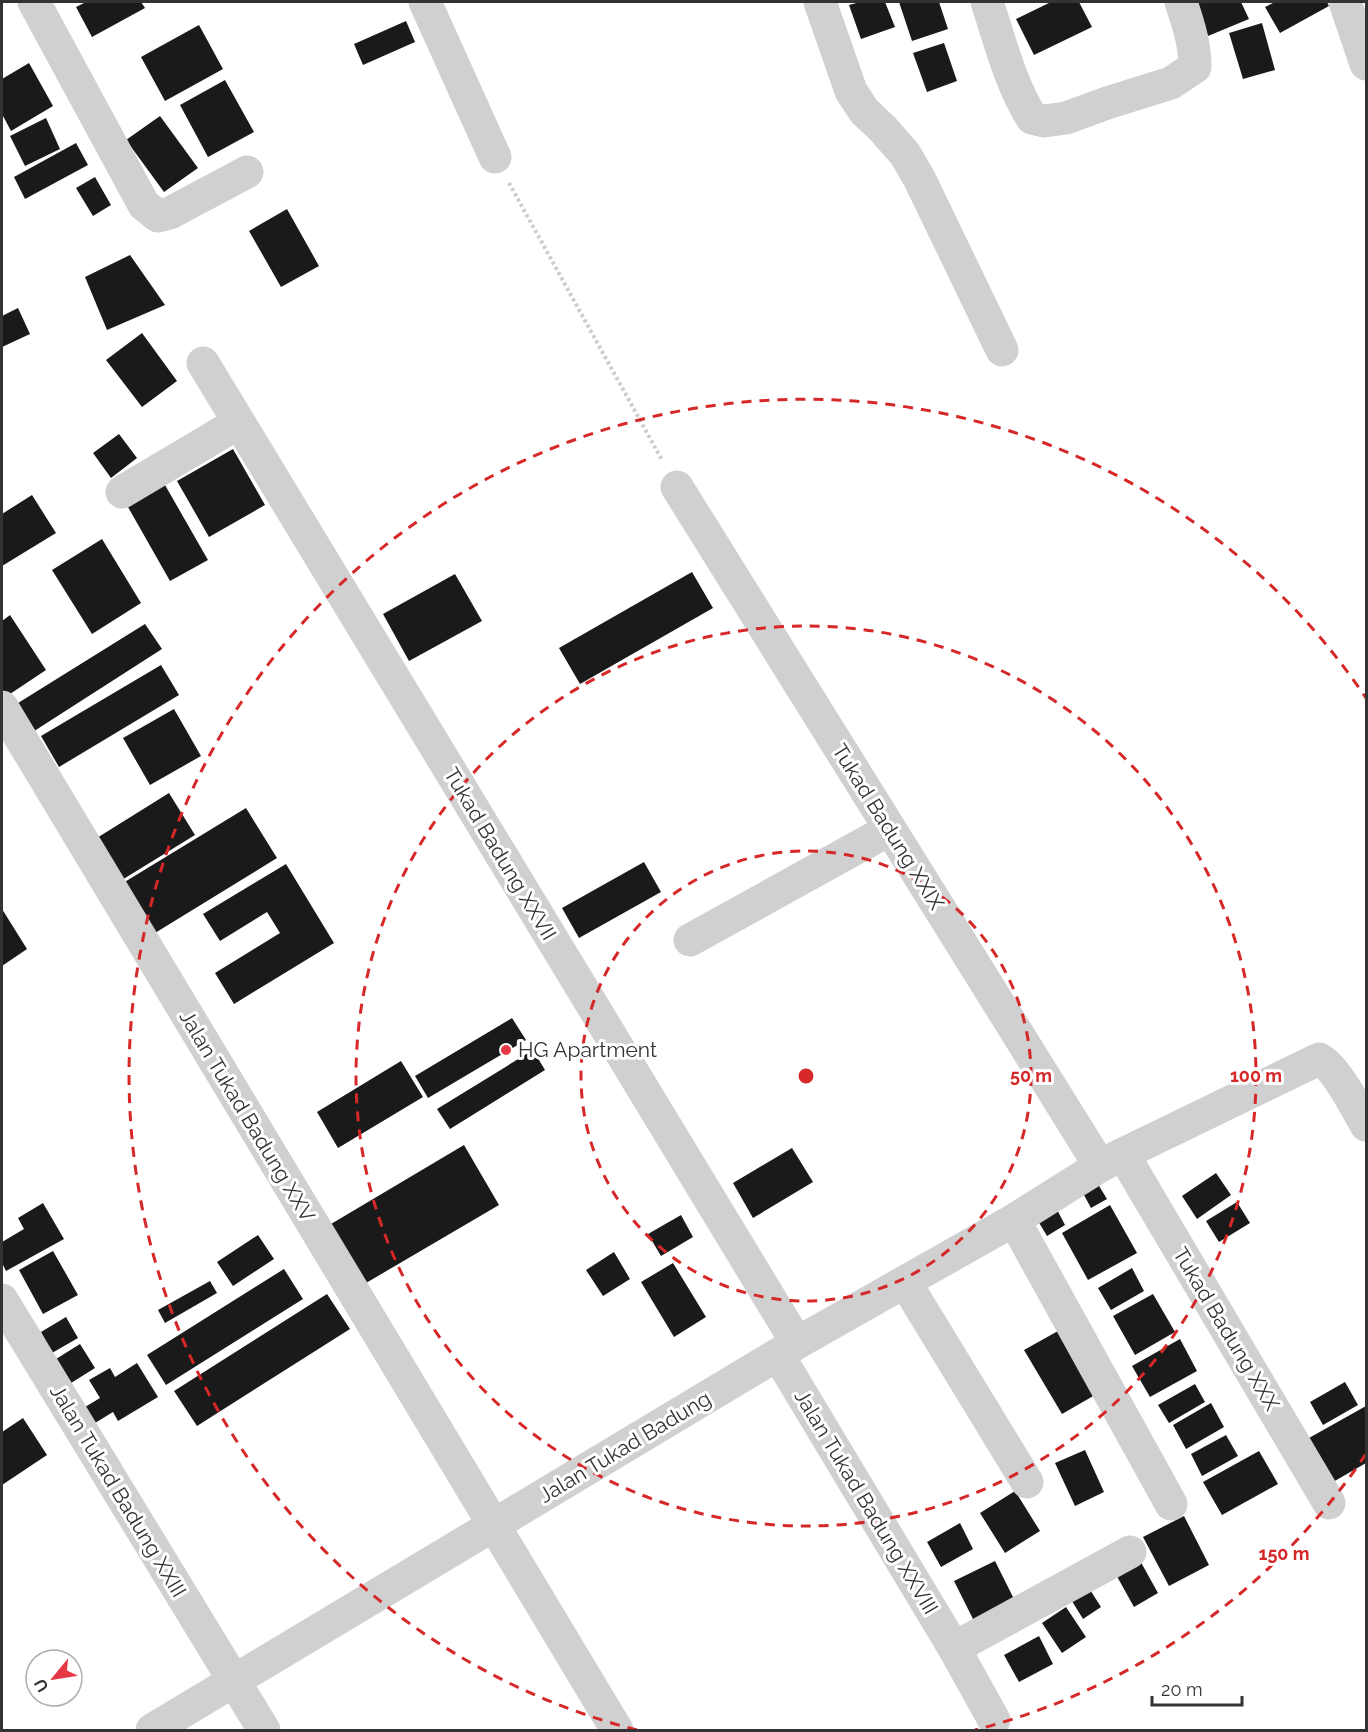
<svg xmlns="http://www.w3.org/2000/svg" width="1368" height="1732" font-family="Raleway,sans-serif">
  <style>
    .building { fill: #1a1a1a }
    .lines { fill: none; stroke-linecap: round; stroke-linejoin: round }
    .path { stroke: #cdcdcd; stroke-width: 4; stroke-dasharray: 3 3; stroke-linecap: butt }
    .minor { stroke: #d0d0d0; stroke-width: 33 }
    .ring { fill: none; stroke: #d62828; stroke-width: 3; stroke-dasharray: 10 8 }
    .poi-dot { fill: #e63946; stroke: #fff; stroke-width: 2 }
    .labels { text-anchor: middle; stroke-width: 6; stroke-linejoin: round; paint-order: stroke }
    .street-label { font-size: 21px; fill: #333; stroke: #fff }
    .poi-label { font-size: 21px; fill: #333; stroke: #fff; text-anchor: start }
    .centre { fill: #d62828; stroke: #fff; stroke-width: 3 }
    .ring-label { font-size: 18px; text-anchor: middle; font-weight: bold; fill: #d62828; stroke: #fff; stroke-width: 6; stroke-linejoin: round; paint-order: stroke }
  </style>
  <rect width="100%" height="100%" fill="#fff"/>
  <!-- building -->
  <path class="building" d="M 86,2 L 141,2 L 145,8 L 92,37 L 76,7 Z
    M 860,2 L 885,2 L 895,27 L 861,39 L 849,5 Z
    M 899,2 L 939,2 L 948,29 L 912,41 Z
    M 1051,2 L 1079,2 L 1092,27 L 1034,55 L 1016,19 Z
    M 1202,2 L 1241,2 L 1249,19 L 1208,36 L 1194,5 Z
    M 1275,2 L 1327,2 L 1329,6 L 1280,33 L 1265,7 Z
    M 406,21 L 415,42 L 363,65 L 354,44 Z
    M 1262,23 L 1275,70 L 1243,79 L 1229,33 Z
    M 199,25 L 223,69 L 165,101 L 141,57 Z
    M 944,43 L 957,81 L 927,92 L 913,53 Z
    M 29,63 L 53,106 L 11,131 L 2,114 L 2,79 Z
    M 225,80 L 254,132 L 208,157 L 180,105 Z
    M 160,116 L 198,168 L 164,192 L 126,140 Z
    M 46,118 L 60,149 L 25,166 L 10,136 Z
    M 76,143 L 88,165 L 25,199 L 14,177 Z
    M 95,177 L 111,205 L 93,216 L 76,188 Z
    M 287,209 L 319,266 L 281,287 L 249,231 Z
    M 130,255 L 165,305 L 107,330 L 85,277 Z
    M 18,308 L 30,334 L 2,347 L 2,316 Z
    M 142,333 L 177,381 L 142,407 L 106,360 Z
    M 119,434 L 137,458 L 111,478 L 93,453 Z
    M 233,449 L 265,505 L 209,537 L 177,481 Z
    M 161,478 L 208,560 L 170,581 L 124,500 Z
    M 32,495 L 56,533 L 2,566 L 2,514 Z
    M 102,539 L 141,603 L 92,634 L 52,570 Z
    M 692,572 L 713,608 L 580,684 L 559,648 Z
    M 455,574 L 482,621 L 409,661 L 383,614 Z
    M 10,615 L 46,670 L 4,698 L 2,695 L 2,621 Z
    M 145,624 L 162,649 L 28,735 L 10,708 Z
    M 161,665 L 179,695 L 59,767 L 41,736 Z
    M 174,709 L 201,756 L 150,785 L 123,738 Z
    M 169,793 L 195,835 L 117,883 L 92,841 Z
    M 246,808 L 277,858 L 155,933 L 123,883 Z
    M 644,862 L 661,892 L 579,938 L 562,908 Z
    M 286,864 L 334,943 L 234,1004 L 215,973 L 280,933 L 267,912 L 220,941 L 203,914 Z
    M 2,909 L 27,949 L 2,966 Z
    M 512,1018 L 526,1040 L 428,1098 L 415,1076 Z
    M 533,1050 L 545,1070 L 450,1129 L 437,1109 Z
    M 401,1061 L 423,1097 L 338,1148 L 317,1112 Z
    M 464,1145 L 499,1205 L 366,1283 L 331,1224 Z
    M 792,1148 L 813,1182 L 753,1218 L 733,1183 Z
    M 1216,1173 L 1231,1195 L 1197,1219 L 1182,1196 Z
    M 1093,1176 L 1107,1199 L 1091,1208 L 1078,1184 Z
    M 1052,1200 L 1065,1225 L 1047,1236 L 1032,1211 Z
    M 1237,1202 L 1250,1223 L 1219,1242 L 1206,1221 Z
    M 43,1203 L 64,1239 L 6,1271 L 2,1263 L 2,1242 L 24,1229 L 18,1218 Z
    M 1110,1205 L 1137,1253 L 1088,1280 L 1062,1233 Z
    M 681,1215 L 693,1237 L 661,1256 L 648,1234 Z
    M 258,1235 L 274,1259 L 233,1286 L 217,1262 Z
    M 53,1251 L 78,1295 L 43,1314 L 19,1270 Z
    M 614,1252 L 630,1279 L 603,1296 L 586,1270 Z
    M 673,1263 L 706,1317 L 674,1337 L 641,1282 Z
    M 1132,1268 L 1144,1291 L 1111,1310 L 1098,1288 Z
    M 284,1269 L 303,1299 L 166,1385 L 147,1355 Z
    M 210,1281 L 217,1293 L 165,1323 L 158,1310 Z
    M 327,1294 L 350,1329 L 197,1426 L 174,1391 Z
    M 1153,1294 L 1175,1332 L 1135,1355 L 1113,1316 Z
    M 66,1317 L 78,1338 L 52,1353 L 41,1332 Z
    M 1058,1331 L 1095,1395 L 1062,1414 L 1024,1350 Z
    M 1180,1339 L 1197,1371 L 1150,1397 L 1132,1366 Z
    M 80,1344 L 95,1368 L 71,1383 L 56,1359 Z
    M 137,1363 L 158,1397 L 118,1421 L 113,1412 L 95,1423 L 85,1407 L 100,1398 L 89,1380 L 110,1368 L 115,1377 Z
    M 1345,1382 L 1358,1405 L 1323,1425 L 1310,1402 Z
    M 1195,1384 L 1205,1402 L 1169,1423 L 1158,1405 Z
    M 1211,1403 L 1224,1427 L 1186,1449 L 1173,1425 Z
    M 1366,1406 L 1366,1463 L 1333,1482 L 1309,1438 Z
    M 23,1418 L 47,1455 L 2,1485 L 2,1432 Z
    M 1226,1435 L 1238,1456 L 1202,1476 L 1191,1454 Z
    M 1085,1450 L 1104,1492 L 1075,1506 L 1055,1463 Z
    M 1259,1451 L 1278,1484 L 1222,1515 L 1203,1482 Z
    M 1015,1491 L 1040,1531 L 1005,1553 L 980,1513 Z
    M 1184,1516 L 1209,1565 L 1169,1586 L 1143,1537 Z
    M 960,1523 L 973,1549 L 941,1567 L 927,1542 Z
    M 1138,1557 L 1158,1593 L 1134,1607 L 1114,1571 Z
    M 995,1561 L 1015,1601 L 974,1621 L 954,1581 Z
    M 1085,1582 L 1101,1607 L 1083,1619 L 1067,1593 Z
    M 1066,1607 L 1086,1637 L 1062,1653 L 1042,1623 Z
    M 1039,1636 L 1053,1664 L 1019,1682 L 1004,1655 Z"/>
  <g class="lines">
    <!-- path -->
    <path class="path" d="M 509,183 L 662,460"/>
    <!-- minor -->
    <path class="minor" d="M 34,2 L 144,205 L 158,216 L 170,213 L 247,172
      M 425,2 L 495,157
      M 820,2 L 851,91 L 864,111 L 883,129 L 905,154 L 920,180 L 1002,350
      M 987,2 C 1000,41 1010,83 1032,118 L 1044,121 L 1066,118 L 1107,103 L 1171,83 L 1195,67 C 1195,44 1188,23 1181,2
      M 1345,2 L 1366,64
      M 203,363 L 797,1343
      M 677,487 L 1100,1166
      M 122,492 L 238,423
      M 2,707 L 617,1730
      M 690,940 L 876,837 L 888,827
      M 1123,1154 L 1329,1503
      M 1014,1220 L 1171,1504
      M 905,1282 L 1027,1482
      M 2,1300 L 264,1730
      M 778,1355 L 954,1648 L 994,1720
      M 954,1648 L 1130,1552
      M 152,1730 L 797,1343 L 1014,1220 L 1100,1166 L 1123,1154 L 1319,1059 C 1335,1066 1357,1109 1366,1125"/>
  </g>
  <!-- distance rings -->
  <g class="ring">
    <circle cx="806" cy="1076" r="225"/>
    <circle cx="806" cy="1076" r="450"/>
    <path d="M1366 1454A676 676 0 0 1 975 1730M637 1730A676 676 0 1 1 1366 698"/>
  </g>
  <!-- markers -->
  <circle class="poi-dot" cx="506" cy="1050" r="6"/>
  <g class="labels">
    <!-- street labels -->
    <g class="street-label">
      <text transform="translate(888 827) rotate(58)" y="7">Tukad Badung XXIX</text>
      <text transform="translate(500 854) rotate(59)" y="7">Tukad Badung XXVII</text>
      <text transform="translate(247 1116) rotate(59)" y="7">Jalan Tukad Badung XXV</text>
      <text transform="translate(1226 1329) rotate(59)" y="7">Tukad Badung XXX</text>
      <text transform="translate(625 1447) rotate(-31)" y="7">Jalan Tukad Badung</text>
      <text transform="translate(118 1491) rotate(59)" y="7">Jalan Tukad Badung XXIII</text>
      <text transform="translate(866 1502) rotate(59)" y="7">Jalan Tukad Badung XXVIII</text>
    </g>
    <!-- poi labels -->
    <g class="poi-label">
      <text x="518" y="1057">HG Apartment</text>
    </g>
  </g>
  <circle cx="806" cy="1076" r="9" class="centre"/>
  <g class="ring-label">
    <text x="1031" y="1082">50 m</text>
    <text x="1256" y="1082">100 m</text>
    <text x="1284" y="1560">150 m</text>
  </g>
  <!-- border -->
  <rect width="1368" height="1732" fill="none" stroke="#333333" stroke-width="6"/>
  <!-- north arrow -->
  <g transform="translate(54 1678) rotate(240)"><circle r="28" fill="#ffffff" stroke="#adadad" stroke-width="1.5"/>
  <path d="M0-4.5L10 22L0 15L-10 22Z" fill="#e63946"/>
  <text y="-9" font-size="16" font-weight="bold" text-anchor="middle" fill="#333333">U</text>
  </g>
  <!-- scale -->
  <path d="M1152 1696v9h90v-9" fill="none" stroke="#333333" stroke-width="3"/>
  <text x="1161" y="1696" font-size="18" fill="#333333" stroke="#ffffff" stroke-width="4.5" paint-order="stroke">20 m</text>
</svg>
